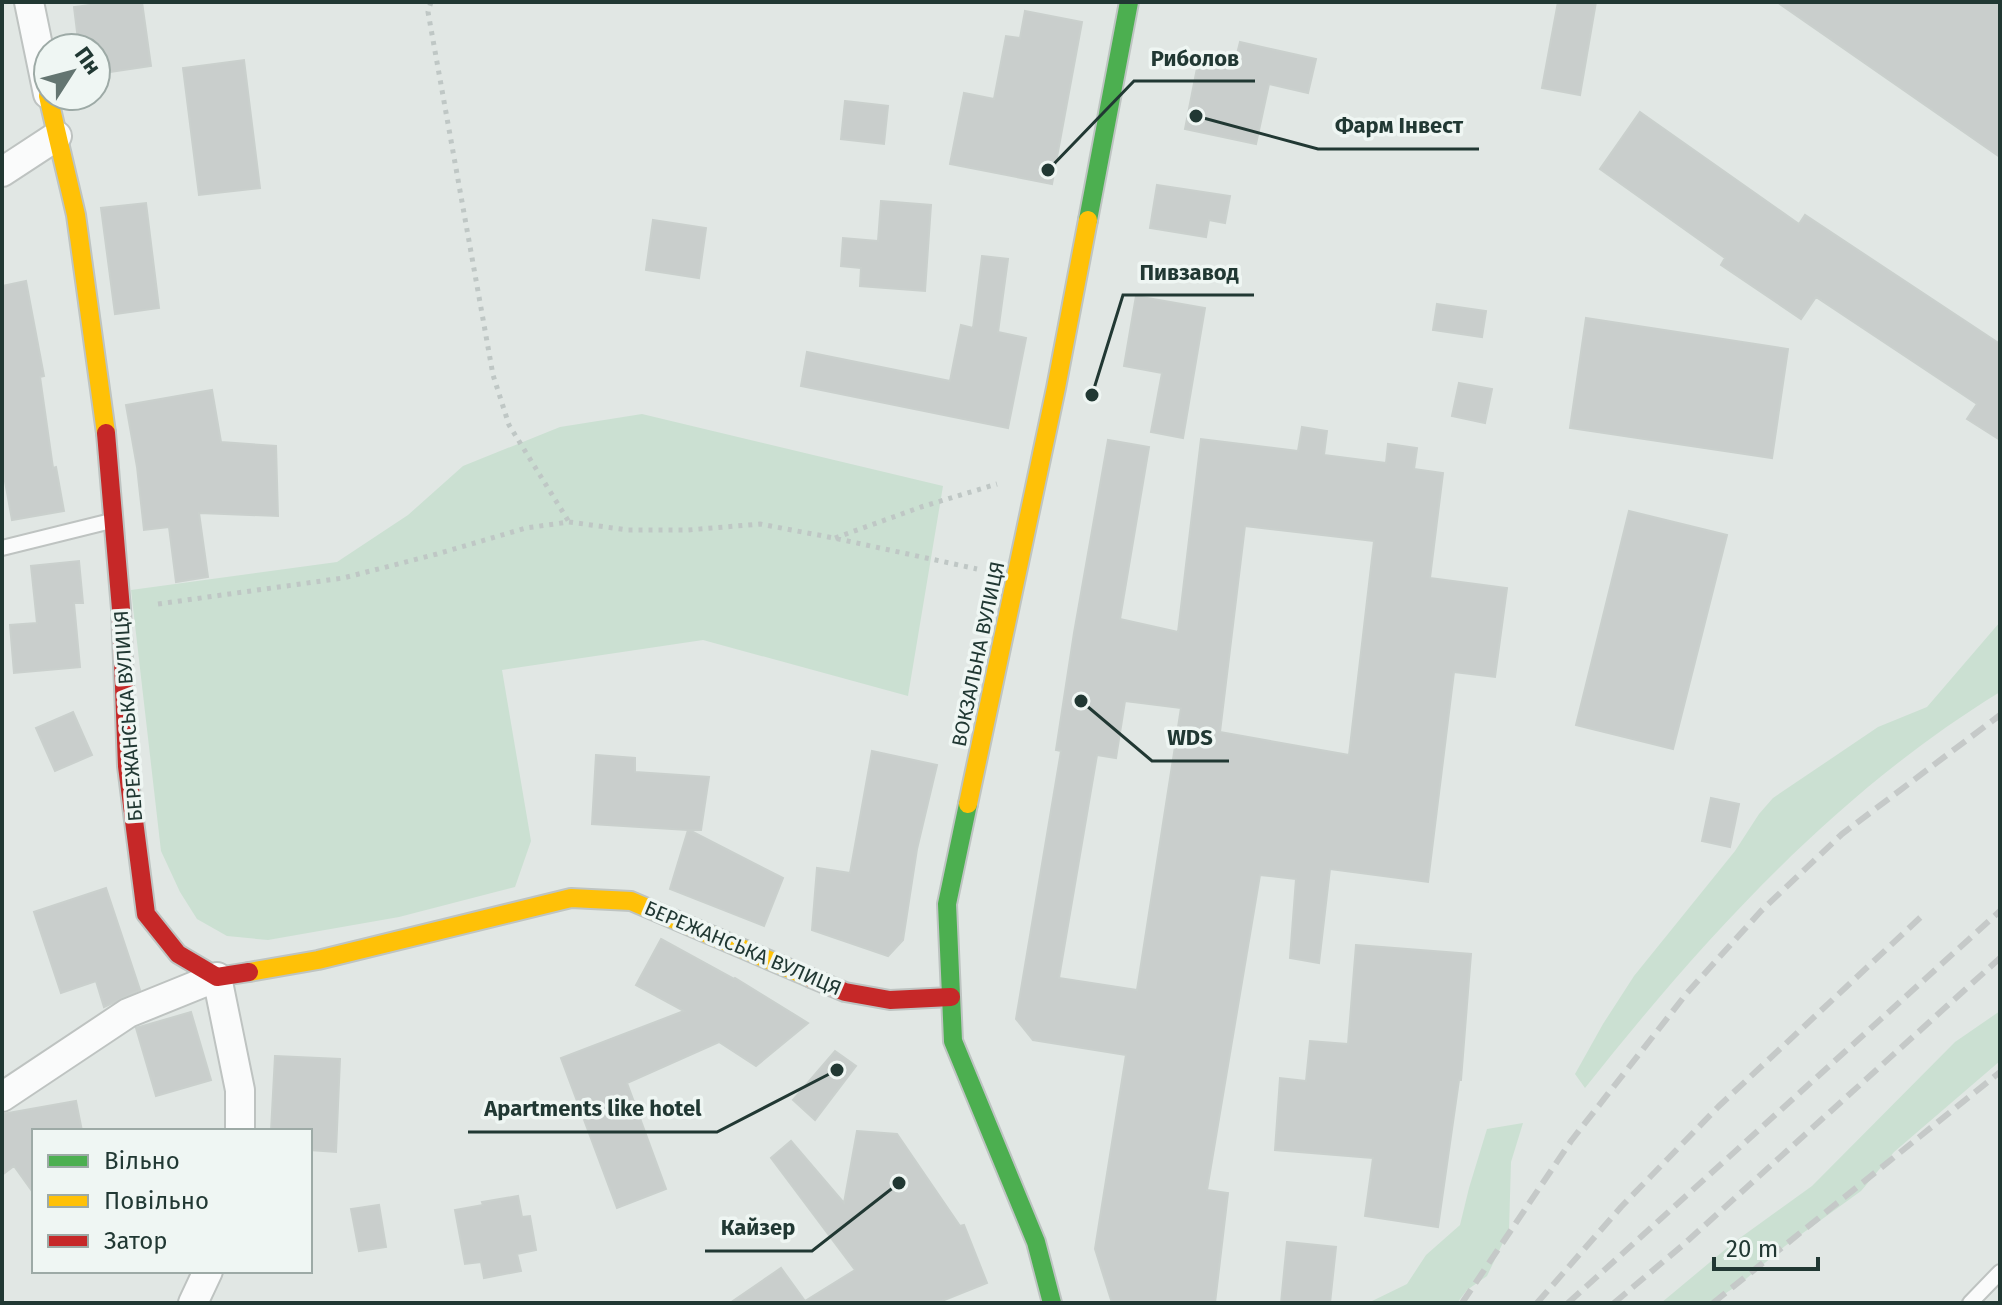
<svg xmlns="http://www.w3.org/2000/svg" width="2002" height="1305" font-family="'Fira Sans',sans-serif">
  <style>
    .green { fill: #cbe0d2 }
    .building { fill: #c9cecc; stroke: #cad0cd; stroke-width: 2; fill-rule: evenodd }
    .lines { fill: none; stroke-linecap: round; stroke-linejoin: round }
    .lane-casing { stroke: #bec3c1; stroke-width: 18 }
    .street-casing { stroke: #bec3c1; stroke-width: 32 }
    .fast-casing { stroke: #bec4c2; stroke-width: 22 }
    .slow-casing { stroke: #bec4c2; stroke-width: 22 }
    .jam-casing { stroke: #bec4c2; stroke-width: 22 }
    .path { stroke: #bfc7c5; stroke-width: 5; stroke-dasharray: 4 6; stroke-linecap: butt }
    .lane { stroke: #fafbfb; stroke-width: 14 }
    .street { stroke: #fafbfb; stroke-width: 28 }
    .fast { stroke: #4caf50; stroke-width: 18 }
    .slow { stroke: #ffc107; stroke-width: 18 }
    .jam { stroke: #c62828; stroke-width: 18 }
    .rail { stroke: #c5c9c8; stroke-width: 6; stroke-dasharray: 16 8; stroke-linecap: butt }
    .labels { text-anchor: middle; stroke-width: 7; stroke-linejoin: round; paint-order: stroke }
    .street-label { font-size: 20px; fill: #213833; stroke: #eff6f3 }
    .leader { fill: none; stroke: #213833; stroke-width: 3 }
    .callout-dot { fill: #213833; stroke: #eff6f3; stroke-width: 3 }
    .callout-label { font-size: 22px; text-anchor: middle; font-weight: bold; fill: #213833; stroke: #eff6f3; stroke-width: 7; stroke-linejoin: round; paint-order: stroke }
  </style>
  <rect width="100%" height="100%" fill="#e1e7e4"/>
  <!-- green -->
  <path class="green" d="M 642,414 L 943,486 L 908,696 L 703,640 L 502,670 L 531,841 L 515,887 L 399,917 L 268,940 L 227,936 L 197,919 L 180,892 L 161,851 L 131,590 L 337,562 L 408,515 L 463,466 L 560,427 Z
    M 2000,622 L 2000,692 C 1835,793 1704,938 1585,1088 L 1575,1074 L 1603,1024 L 1634,976 L 1735,851 L 1759,814 L 1773,798 L 1878,727 L 1927,707 Z
    M 2000,1011 L 2000,1061 L 1894,1152 L 1861,1191 L 1785,1246 L 1741,1283 L 1711,1303 L 1661,1303 L 1733,1243 L 1812,1186 L 1955,1042 Z
    M 1523,1123 L 1511,1162 L 1509,1230 L 1487,1276 L 1467,1290 L 1457,1303 L 1368,1303 L 1407,1284 L 1426,1255 L 1460,1225 L 1469,1188 L 1487,1129 Z"/>
  <!-- building -->
  <path class="building" d="M 113,2 L 142,2 L 151,66 L 96,74 L 96,48 L 79,48 L 74,7 Z
    M 1558,2 L 1596,2 L 1580,95 L 1542,88 Z
    M 1777,2 L 2000,2 L 2000,157 Z
    M 1025,11 L 1082,22 L 1052,184 L 950,164 L 964,93 L 994,99 L 1006,36 L 1020,38 Z
    M 1240,42 L 1316,59 L 1308,93 L 1269,84 L 1256,144 L 1185,129 L 1199,58 L 1234,66 Z
    M 244,60 L 260,188 L 199,195 L 183,68 Z
    M 845,101 L 888,106 L 884,144 L 841,139 Z
    M 1640,112 L 1799,224 L 1805,215 L 2000,344 L 2000,440 L 1967,419 L 1977,404 L 1816,297 L 1801,319 L 1721,265 L 1725,258 L 1600,169 Z
    M 1157,185 L 1230,196 L 1225,223 L 1209,220 L 1206,237 L 1150,228 Z
    M 881,201 L 931,205 L 925,291 L 860,286 L 861,268 L 841,266 L 843,238 L 878,241 Z
    M 146,203 L 159,308 L 115,314 L 101,208 Z
    M 653,220 L 706,228 L 699,278 L 646,270 Z
    M 982,256 L 1008,259 L 998,332 L 1026,338 L 1008,428 L 801,386 L 807,352 L 950,381 L 961,325 L 973,328 Z
    M 26,281 L 44,376 L 40,377 L 53,468 L 56,467 L 64,511 L 12,520 L 2,465 L 2,286 Z
    M 1136,296 L 1205,308 L 1183,438 L 1151,432 L 1162,373 L 1124,366 Z
    M 1437,304 L 1486,311 L 1482,337 L 1433,330 Z
    M 1586,318 L 1788,349 L 1772,458 L 1570,428 Z
    M 1459,383 L 1492,389 L 1485,423 L 1452,416 Z
    M 212,390 L 221,442 L 276,446 L 278,516 L 199,513 L 208,577 L 176,582 L 169,527 L 144,530 L 137,467 L 126,405 Z
    M 1302,427 L 1327,431 L 1324,455 L 1386,463 L 1388,444 L 1417,448 L 1414,469 L 1443,473 L 1430,578 L 1507,588 L 1495,677 L 1454,672 L 1428,882 L 1330,869 L 1319,963 L 1290,958 L 1296,879 L 1260,875 L 1207,1190 L 1228,1193 L 1215,1303 L 1112,1303 L 1095,1249 L 1126,1055 L 1033,1040 L 1016,1019 L 1061,751 L 1056,750 L 1074,633 L 1108,440 L 1149,447 L 1120,619 L 1178,632 L 1201,439 L 1298,451 ZM 1245,526 L 1374,541 L 1349,755 L 1220,732 ZM 1125,701 L 1181,708 L 1137,990 L 1059,978 L 1097,755 L 1116,758 Z
    M 1629,511 L 1727,535 L 1673,749 L 1576,725 Z
    M 79,561 L 83,603 L 74,603 L 80,667 L 14,673 L 10,625 L 37,623 L 31,566 Z
    M 73,712 L 92,755 L 55,771 L 36,728 Z
    M 872,751 L 937,765 L 917,849 L 903,940 L 888,956 L 812,930 L 817,868 L 850,873 Z
    M 596,755 L 635,758 L 635,772 L 709,777 L 701,830 L 689,830 L 783,878 L 764,926 L 670,889 L 688,830 L 592,824 Z
    M 1711,798 L 1739,804 L 1730,847 L 1702,841 Z
    M 106,888 L 140,990 L 104,1007 L 96,981 L 61,993 L 34,912 Z
    M 661,939 L 734,979 L 735,978 L 808,1023 L 756,1066 L 719,1042 L 627,1083 L 666,1189 L 617,1208 L 561,1058 L 684,1011 L 636,985 Z
    M 1356,945 L 1471,954 L 1461,1080 L 1459,1080 L 1438,1227 L 1365,1216 L 1373,1158 L 1275,1150 L 1280,1078 L 1306,1081 L 1310,1041 L 1348,1044 Z
    M 191,1012 L 211,1080 L 156,1096 L 136,1028 Z
    M 835,1051 L 856,1066 L 815,1120 L 793,1100 Z
    M 275,1056 L 340,1059 L 336,1152 L 310,1150 L 310,1131 L 271,1131 Z
    M 76,1101 L 82,1131 L 34,1131 L 34,1194 L 14,1166 L 2,1175 L 2,1114 Z
    M 857,1131 L 897,1134 L 960,1226 L 964,1225 L 987,1283 L 937,1303 L 730,1303 L 781,1268 L 805,1301 L 855,1270 L 771,1158 L 791,1141 L 844,1203 Z
    M 518,1196 L 522,1217 L 530,1216 L 536,1250 L 517,1254 L 521,1271 L 484,1278 L 481,1262 L 465,1264 L 455,1210 L 483,1205 L 482,1202 Z
    M 379,1205 L 386,1247 L 359,1251 L 351,1209 Z
    M 1287,1242 L 1336,1247 L 1330,1303 L 1281,1303 Z"/>
  <g class="lines">
    <!-- lane casing -->
    <g class="lane-casing">
      <path id="lane" d="M 2,548 L 111,521
        M 1970,1303 L 2000,1272"/>
    </g>
    <!-- street casing -->
    <g class="street-casing">
      <path id="street" d="M 29,2 L 48,94
        M 2,172 L 57,136
        M 2,1097 L 128,1013 L 217,977 L 240,1090 L 240,1131
        M 193,1303 L 208,1271"/>
    </g>
    <!-- fast casing -->
    <g class="fast-casing">
      <path id="fast" d="M 1088,220 L 1129,2
        M 968,804 L 947,904 L 953,1041 L 1036,1242 L 1052,1303"/>
    </g>
    <!-- slow casing -->
    <g class="slow-casing">
      <path id="slow" d="M 48,96 L 76,215 L 106,433
        M 968,804 L 1056,388 L 1088,220
        M 249,972 L 318,960 L 571,898 L 631,901 L 811,978"/>
    </g>
    <!-- jam casing -->
    <g class="jam-casing">
      <path id="jam" d="M 106,433 L 121,609 L 127,766 L 146,914 L 178,954 L 217,977 L 249,972
        M 811,978 L 845,992 L 890,1000 L 951,997"/>
    </g>
    <!-- path -->
    <path class="path" d="M 431,2 L 428,12 L 493,375 L 509,425 L 569,522
      M 835,538 L 921,507 L 997,484
      M 158,604 L 343,578 L 437,554 L 526,528 L 569,522 L 628,530 L 688,530 L 760,524 L 834,538 L 977,569"/>
    <!-- lane -->
    <use href="#lane" class="lane"/>
    <!-- street -->
    <use href="#street" class="street"/>
    <!-- fast -->
    <use href="#fast" class="fast"/>
    <!-- slow -->
    <use href="#slow" class="slow"/>
    <!-- jam -->
    <use href="#jam" class="jam"/>
    <!-- rail -->
    <path class="rail" d="M 1462,1303 L 1571,1141 L 1687,993 L 1761,911 L 1842,834 L 2000,715
      M 1537,1303 L 1621,1207 L 1718,1107 L 1923,915
      M 1568,1303 L 2000,911
      M 1614,1303 L 1683,1245 L 2000,958
      M 1713,1303 L 2000,1072"/>
  </g>
  <g class="labels">
    <!-- street labels -->
    <g class="street-label">
      <text transform="translate(978 654) rotate(-78)" y="7">ВОКЗАЛЬНА ВУЛИЦЯ</text>
      <text transform="translate(128 716) rotate(-94)" y="7">БЕРЕЖАНСЬКА ВУЛИЦЯ</text>
      <text transform="translate(743 948) rotate(23)" y="7">БЕРЕЖАНСЬКА ВУЛИЦЯ</text>
    </g>
  </g>
  <!-- callouts -->
  <path class="leader" d="M1048 170L1134 81H1255M1196 116L1318 149H1479M1092 395L1123 295H1254M1081 701L1152 761H1229M837 1070L717 1132H468M899 1183L812 1251H705"/>
  <g class="callout-dot">
    <circle cx="1048" cy="170" r="8"/>
    <circle cx="1196" cy="116" r="8"/>
    <circle cx="1092" cy="395" r="8"/>
    <circle cx="1081" cy="701" r="8"/>
    <circle cx="837" cy="1070" r="8"/>
    <circle cx="899" cy="1183" r="8"/>
  </g>
  <g class="callout-label">
    <text x="1195" y="66">Риболов</text>
    <text x="1399" y="133">Фарм Інвест</text>
    <text x="1189" y="280">Пивзавод</text>
    <text x="1190" y="745">WDS</text>
    <text x="593" y="1116">Apartments like hotel</text>
    <text x="758" y="1235">Кайзер</text>
  </g>
  <!-- border -->
  <rect width="2002" height="1305" fill="none" stroke="#213833" stroke-width="8"/>
  <!-- legend -->
  <rect x="32" y="1129" width="280" height="144" fill="#eff6f3" stroke="#9daaa6" stroke-width="2"/>
  <rect x="48" y="1155" width="40" height="12" fill="#4caf50" stroke="#9daaa6" stroke-width="2"/>
  <text x="104" y="1169" font-size="24" fill="#213833">Вільно</text>
  <rect x="48" y="1195" width="40" height="12" fill="#ffc107" stroke="#9daaa6" stroke-width="2"/>
  <text x="104" y="1209" font-size="24" fill="#213833">Повільно</text>
  <rect x="48" y="1235" width="40" height="12" fill="#c62828" stroke="#9daaa6" stroke-width="2"/>
  <text x="104" y="1249" font-size="24" fill="#213833">Затор</text>
  <!-- north arrow -->
  <g transform="translate(72 72) rotate(54)"><circle r="38" fill="#eff6f3" stroke="#9daaa6" stroke-width="2"/>
  <path d="M0-6L14 30L0 20L-14 30Z" fill="#647571"/>
  <text y="-12" font-size="22" font-weight="bold" text-anchor="middle" fill="#213833">Пн</text>
  </g>
  <!-- scale -->
  <path d="M1714 1257v12h104v-12" fill="none" stroke="#213833" stroke-width="4"/>
  <text x="1726" y="1257" font-size="24" fill="#213833" stroke="#eff6f3" stroke-width="6" paint-order="stroke">20 m</text>
</svg>
